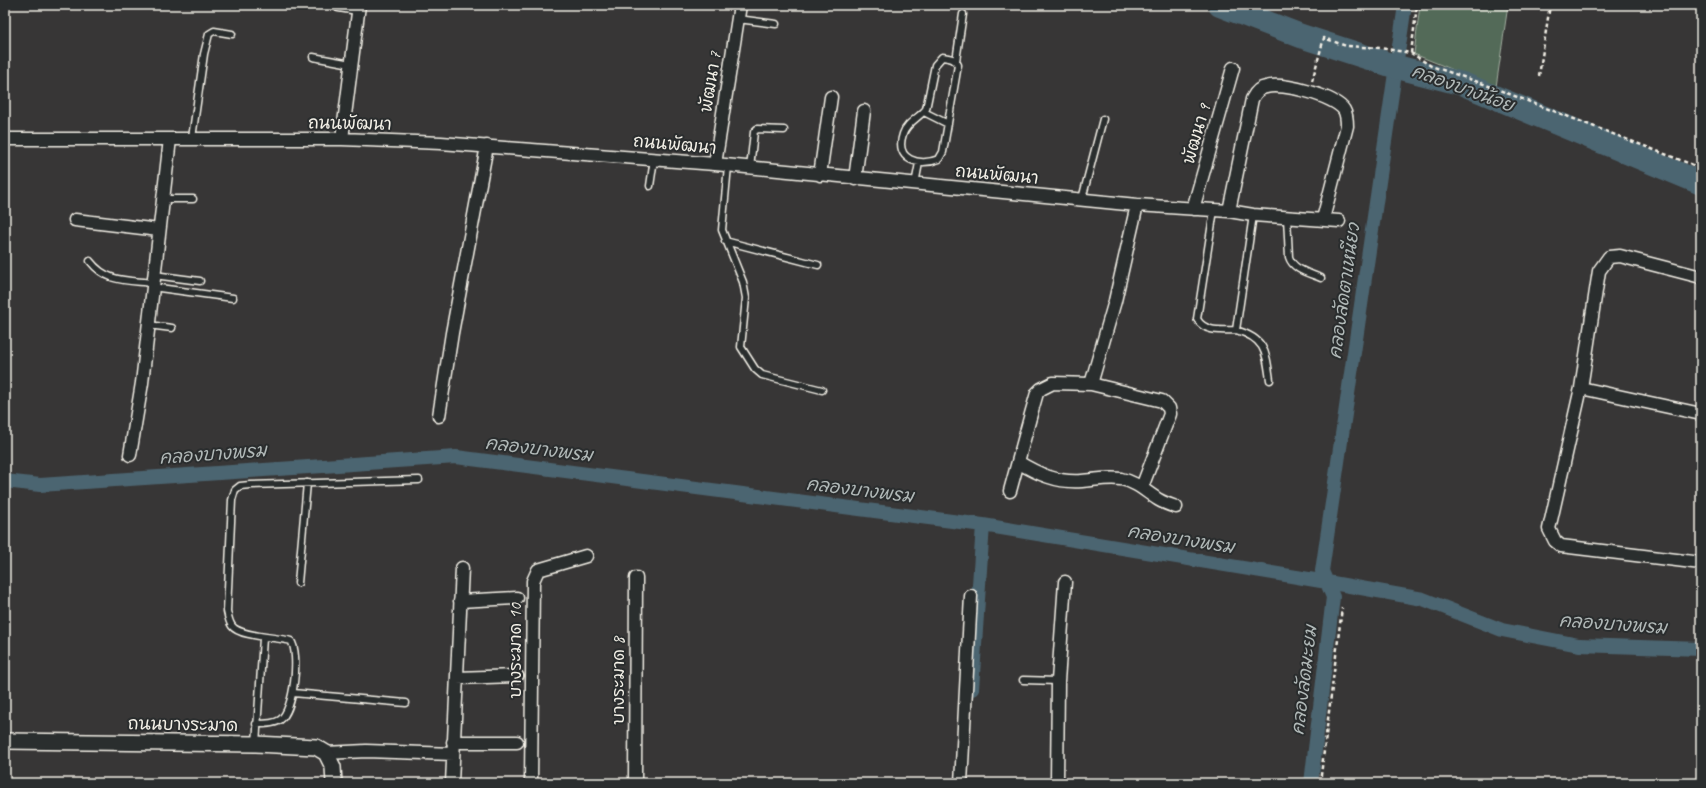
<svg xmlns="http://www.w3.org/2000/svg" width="1706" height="788" font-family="Caveat,'Playpen Sans Thai',sans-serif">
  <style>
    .green { fill: #526b59; stroke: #a3aea0 }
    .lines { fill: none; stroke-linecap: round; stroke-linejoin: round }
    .canal { stroke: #4c6571; stroke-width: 14 }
    .river { stroke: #4c6571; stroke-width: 24 }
    .service-casing { stroke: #f4f1e8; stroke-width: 9 }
    .minor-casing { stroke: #f4f1e8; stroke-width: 15 }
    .tertiary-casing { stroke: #f4f1e8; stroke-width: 18 }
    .path { stroke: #f4f1e8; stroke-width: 2.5; stroke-dasharray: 4 3; stroke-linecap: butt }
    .service { stroke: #2a2d2e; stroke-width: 6 }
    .minor { stroke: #2a2d2e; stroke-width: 12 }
    .tertiary { stroke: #2a2d2e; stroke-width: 15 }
    .labels { text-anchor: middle; stroke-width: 4; stroke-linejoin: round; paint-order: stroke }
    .street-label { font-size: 17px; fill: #f4f1e8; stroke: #2a2d2e }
    .water-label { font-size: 18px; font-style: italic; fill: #b1b9b8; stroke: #2a2d2e }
  </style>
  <rect width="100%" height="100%" fill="#373636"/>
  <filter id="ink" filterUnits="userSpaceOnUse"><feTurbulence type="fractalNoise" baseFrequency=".025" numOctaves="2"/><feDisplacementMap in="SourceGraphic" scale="8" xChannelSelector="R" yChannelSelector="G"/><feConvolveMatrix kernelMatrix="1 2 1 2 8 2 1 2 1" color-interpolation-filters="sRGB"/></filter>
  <g filter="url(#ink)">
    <!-- green -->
    <path class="green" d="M 1420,5 L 1508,5 L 1496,87 L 1414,54 Z"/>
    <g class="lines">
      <!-- canal -->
      <path class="canal" d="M 5,481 L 40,485 L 456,457 L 983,525 L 1327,582 L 1423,599 L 1502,630 L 1579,645 L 1701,649
        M 972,689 L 983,525
        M 1311,783 L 1333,597 L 1322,571 L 1405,5"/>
      <!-- river -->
      <path class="river" d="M 1220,5 L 1301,36 L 1397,67 L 1463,84 L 1701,183"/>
      <!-- service casing -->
      <g class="service-casing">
        <path id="service" d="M 738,19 L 776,24
          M 313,57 L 351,64
          M 942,57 C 949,58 955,58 958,65 L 943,152 L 939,159 C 919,167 894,160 903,134 C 907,122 919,118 926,109 L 935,65 Z
          M 956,61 L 963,14
          M 924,112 L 948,124
          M 192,138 L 204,54 L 209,34 L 214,31 L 232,34
          M 728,166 L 722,230 L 743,282 L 746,298 L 741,347 L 755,369 L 762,375 L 822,390
          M 750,168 L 754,132 L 757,129 L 784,130
          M 915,184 L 919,163
          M 650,186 L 654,159
          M 163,199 L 193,199
          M 1082,199 L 1103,119
          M 1214,210 L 1197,319 C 1205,333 1222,330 1236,330 L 1253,215
          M 1287,217 L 1289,257 C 1293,270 1309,273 1321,278
          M 725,241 L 818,265
          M 90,261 C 107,283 127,280 153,283
          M 154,275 L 200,281
          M 152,287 L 233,298
          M 148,325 L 172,328
          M 1236,330 C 1266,339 1266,352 1270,380
          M 298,583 L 307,483
          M 1023,680 L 1058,681
          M 293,693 L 406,703
          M 256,724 C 264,724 274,724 280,720 C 294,711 300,653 291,641 C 278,637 240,637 232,626 C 229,622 228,616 227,611 L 232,500 L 235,490 L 240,486 L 250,485 L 419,480
          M 256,744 L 263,638"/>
      </g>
      <!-- minor casing -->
      <g class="minor-casing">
        <path id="minor" d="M 339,5 L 358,8
          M 5,139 L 342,139 L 441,143 L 715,164 L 1137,205 L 1229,211 L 1253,215 L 1339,221
          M 342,139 L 359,5
          M 715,164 L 740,5
          M 820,175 L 831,97
          M 855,179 L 864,111
          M 1193,209 L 1233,68
          M 1229,211 L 1252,99 C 1255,93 1259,88 1266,87 C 1282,82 1335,96 1344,110 C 1347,115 1347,121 1347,126 L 1323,219
          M 75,220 L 159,230
          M 1701,277 L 1620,256 L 1609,257 L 1599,271 L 1581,388 L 1549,529 L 1555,541 L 1561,546 L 1701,563
          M 1091,384 L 1162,401 L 1169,408 L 1170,414 L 1142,487
          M 1581,388 L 1701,414
          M 439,416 L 452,333 L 487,146
          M 130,455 L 142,383 L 170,139
          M 1018,462 C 1038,474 1057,483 1082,481 C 1095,480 1108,477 1121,479 C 1137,482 1146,492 1159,500 C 1164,503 1170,505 1176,507
          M 1010,491 L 1031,414 L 1037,393 L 1041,389 L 1053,383 L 1091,384 L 1115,301 L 1137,205
          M 460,601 L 517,598
          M 457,678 L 517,676
          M 453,742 L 517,742
          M 326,753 L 366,751 L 453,754
          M 452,783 L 462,568
          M 531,783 L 533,581 L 538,570 L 586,556
          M 635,783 L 636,578
          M 961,783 L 971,596
          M 1057,783 L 1058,681 L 1065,582"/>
      </g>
      <!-- tertiary casing -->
      <g class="tertiary-casing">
        <path id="tertiary" d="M 5,741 L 256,744 L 316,747 L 326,753 L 333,767 L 334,783"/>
      </g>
      <!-- path -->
      <path class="path" d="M 1411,53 L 1417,5
        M 1539,76 L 1550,5
        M 1312,81 L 1324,38 L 1346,46 L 1380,48 L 1411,53 L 1431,66 L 1481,83 L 1701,168
        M 1320,783 L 1342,608"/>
      <!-- service -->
      <use href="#service" class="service"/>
      <!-- minor -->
      <use href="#minor" class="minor"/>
      <!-- tertiary -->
      <use href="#tertiary" class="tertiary"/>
    </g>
  </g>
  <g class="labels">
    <!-- street labels -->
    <g class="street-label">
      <text transform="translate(710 82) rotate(-81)" y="6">พัฒนา 7</text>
      <text transform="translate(350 123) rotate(1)" y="6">ถนนพัฒนา</text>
      <text transform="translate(1196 134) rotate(-74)" y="6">พัฒนา 9</text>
      <text transform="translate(675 144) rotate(5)" y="6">ถนนพัฒนา</text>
      <text transform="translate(997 174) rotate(5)" y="6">ถนนพัฒนา</text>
      <text transform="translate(515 651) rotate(-90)" y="6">บางระมาด 10</text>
      <text transform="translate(618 681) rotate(-90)" y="6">บางระมาด 8</text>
      <text transform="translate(183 724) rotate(1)" y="6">ถนนบางระมาด</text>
    </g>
    <!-- water labels -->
    <g class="water-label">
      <text transform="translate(1463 88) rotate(20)" y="6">คลองบางน้อย</text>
      <text transform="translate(1344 291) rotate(-82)" y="6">คลองลัดตาเหนียว</text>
      <text transform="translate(539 449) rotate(7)" y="6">คลองบางพรม</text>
      <text transform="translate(213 454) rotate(-4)" y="6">คลองบางพรม</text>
      <text transform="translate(860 490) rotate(7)" y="6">คลองบางพรม</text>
      <text transform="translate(1181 539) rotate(9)" y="6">คลองบางพรม</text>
      <text transform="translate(1613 624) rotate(4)" y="6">คลองบางพรม</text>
      <text transform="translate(1304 680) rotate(-83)" y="6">คลองลัดมะยม</text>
    </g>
  </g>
  <!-- margin -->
  <rect width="1706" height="788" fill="none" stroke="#2a2d2e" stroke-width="20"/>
  <rect x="10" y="10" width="1686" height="768" fill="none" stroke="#f4f1e8" stroke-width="1.5" filter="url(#ink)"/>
</svg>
